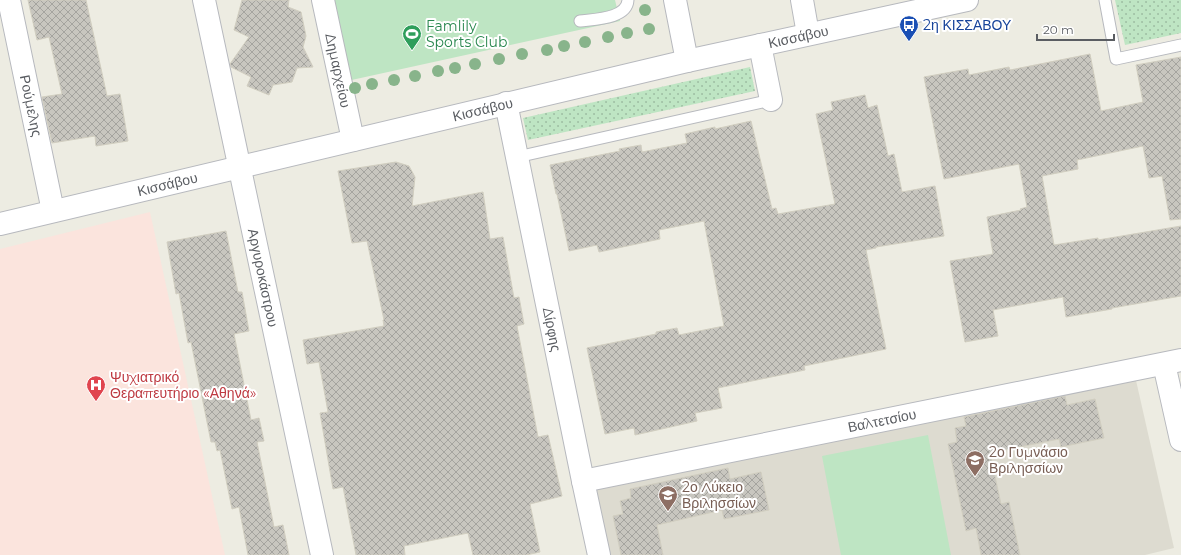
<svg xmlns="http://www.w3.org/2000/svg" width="1181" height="555" font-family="Montserrat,sans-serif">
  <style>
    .education { fill: #dddbd0 }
    .medical { fill: #fbe4dd }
    .park { fill: url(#park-dots) }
    .pitch { fill: #bee5c3 }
    .building { fill: url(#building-cross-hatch); stroke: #d1cec0 }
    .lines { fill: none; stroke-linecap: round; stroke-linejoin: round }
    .service-casing { stroke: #b7b9be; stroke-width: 13 }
    .minor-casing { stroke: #b7b9be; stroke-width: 24 }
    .tertiary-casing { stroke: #b7b9be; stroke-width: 24 }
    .service { stroke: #fff; stroke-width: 11 }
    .minor { stroke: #fff; stroke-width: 22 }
    .tertiary { stroke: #fff; stroke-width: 22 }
    .tree { fill: #88b48b }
    .labels { text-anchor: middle; stroke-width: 4; stroke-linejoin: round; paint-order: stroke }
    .transit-label { font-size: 14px; fill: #164399; stroke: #fff; text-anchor: start }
    .leisure-label { font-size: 14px; fill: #27864d; stroke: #fff; text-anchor: start }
    .street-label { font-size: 14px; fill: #5a5d62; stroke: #fff }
    .health-label { font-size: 14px; fill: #be3a42; stroke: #fff; text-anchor: start }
    .education-label { font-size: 14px; fill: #785e54; stroke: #fff; text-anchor: start }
  </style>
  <defs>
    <pattern id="park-dots" width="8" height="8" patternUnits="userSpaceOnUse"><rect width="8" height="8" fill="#bee5c3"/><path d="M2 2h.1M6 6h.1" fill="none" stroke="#9dbda2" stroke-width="1.8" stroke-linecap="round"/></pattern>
    <pattern id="building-cross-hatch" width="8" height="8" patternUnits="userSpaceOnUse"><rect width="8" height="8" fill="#c8c6bf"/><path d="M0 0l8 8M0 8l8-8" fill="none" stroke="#a5a49f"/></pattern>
  </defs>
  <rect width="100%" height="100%" fill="#edece2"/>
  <!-- education -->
  <path class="education" d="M 1135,376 L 1174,548 L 1145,555 L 608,555 L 594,487 Z"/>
  <!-- medical -->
  <path class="medical" d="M 150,212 L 225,555 L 0,555 L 0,249 Z"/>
  <!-- park -->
  <path class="park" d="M 1115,0 L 1181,0 L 1181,33 L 1125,45 Z
    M 750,67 L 755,91 L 528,140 L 523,118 Z"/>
  <!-- pitch -->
  <path class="pitch" d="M 330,0 L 615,0 L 620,21 L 347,81 Z
    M 928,435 L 951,555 L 841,555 L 822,456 Z"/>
  <!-- building -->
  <path class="building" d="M 28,0 L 86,0 L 107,96 L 120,94 L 128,141 L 96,146 L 95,136 L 52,143 L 42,97 L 62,94 L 49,37 L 37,40 Z
    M 242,0 L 289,0 L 288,7 L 301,12 L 306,36 L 303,47 L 313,67 L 297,68 L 292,82 L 273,85 L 269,95 L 247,86 L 251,77 L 231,67 L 230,64 L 249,37 L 234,30 Z
    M 1090,54 L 1101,111 L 1143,102 L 1136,65 L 1181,57 L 1181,219 L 1170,220 L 1162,176 L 1149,178 L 1143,146 L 1077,160 L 1078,169 L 1042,176 L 1054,245 L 1098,238 L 1098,240 L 1181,226 L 1181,296 L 1112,308 L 1112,309 L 1066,317 L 1063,297 L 993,310 L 998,336 L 965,342 L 950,261 L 993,254 L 987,217 L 1021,210 L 1020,209 L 1027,207 L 1019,164 L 944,179 L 924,77 L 968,69 L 969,75 L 1009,67 L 1010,70 Z
    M 865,95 L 868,108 L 877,105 L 888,156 L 894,154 L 902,192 L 935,186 L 944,236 L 876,247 L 876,248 L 866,250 L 886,349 L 804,366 L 805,370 L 718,388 L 722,408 L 695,413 L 697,421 L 635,435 L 634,428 L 605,434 L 587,348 L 656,334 L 656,332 L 677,328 L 679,335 L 724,326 L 704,221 L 659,230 L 660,239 L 599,252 L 597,245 L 569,251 L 557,194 L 556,194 L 550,165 L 620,151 L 619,149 L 641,145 L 642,152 L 687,143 L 685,134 L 715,127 L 715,129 L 751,121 L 772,209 L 776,208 L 778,214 L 835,204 L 816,114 L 833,110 L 831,102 Z
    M 396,162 L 409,166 L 415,177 L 412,206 L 483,192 L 490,239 L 503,237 L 514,298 L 519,297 L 524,324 L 517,326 L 538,437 L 548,435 L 562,496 L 530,504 L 540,552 L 526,555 L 473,555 L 468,533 L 404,546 L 405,555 L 356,555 L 343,487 L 333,489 L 320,413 L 328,412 L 319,362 L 307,364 L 303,340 L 384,326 L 383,320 L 384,320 L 367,241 L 352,243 L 338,171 Z
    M 226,231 L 238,292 L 242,292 L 249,331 L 234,334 L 251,420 L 259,418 L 264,441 L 257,442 L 274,527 L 283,525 L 289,555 L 248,555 L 239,507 L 232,509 L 220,450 L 217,451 L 215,442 L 211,442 L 191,342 L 188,343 L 179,293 L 176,294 L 167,242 Z
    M 1065,396 L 1067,405 L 1095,399 L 1104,438 L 1061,447 L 1059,439 L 990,453 L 1001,504 L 1009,502 L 1020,555 L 981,555 L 976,528 L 966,531 L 948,444 L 957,442 L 955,428 L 966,426 L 964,417 Z
    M 728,468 L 730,479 L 761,472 L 769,510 L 724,519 L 722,510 L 657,525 L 663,555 L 621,555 L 613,516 L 623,514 L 620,501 L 631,498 L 630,489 Z"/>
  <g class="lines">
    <!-- service casing -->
    <g class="service-casing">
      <path id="service" d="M 1105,0 L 1116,59 L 1181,45
        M 580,21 C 594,19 627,19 628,0
        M 517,157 L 771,100"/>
    </g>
    <!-- minor casing -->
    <g class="minor-casing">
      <g id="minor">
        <path id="s1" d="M 9,0 L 53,211"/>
        <path id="s2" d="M 204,0 L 322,555"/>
        <path id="s3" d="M 323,0 L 353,140"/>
        <path d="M 802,0 L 808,34"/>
        <path d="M 760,45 L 771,100"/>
        <path id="s4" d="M 506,103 L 583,481 L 599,555"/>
        <path d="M 1164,364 L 1181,440"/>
        <path id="s5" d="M 583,481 L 1181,360"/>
      </g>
    </g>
    <!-- tertiary casing -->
    <g class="tertiary-casing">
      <g id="tertiary">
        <path d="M 675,0 L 687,61"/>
        <path id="s6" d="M 0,224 L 687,61 L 967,0"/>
      </g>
    </g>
    <!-- service -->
    <use href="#service" class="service"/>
    <!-- minor -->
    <use href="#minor" class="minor"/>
    <!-- tertiary -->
    <use href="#tertiary" class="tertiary"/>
  </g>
  <!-- trees -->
  <g class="tree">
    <circle cx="645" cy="10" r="6"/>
    <circle cx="649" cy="29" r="6"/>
    <circle cx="627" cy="33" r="6"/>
    <circle cx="608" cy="37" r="6"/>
    <circle cx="585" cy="42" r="6"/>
    <circle cx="564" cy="46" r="6"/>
    <circle cx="547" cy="50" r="6"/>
    <circle cx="522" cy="54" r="6"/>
    <circle cx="499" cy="59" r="6"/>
    <circle cx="475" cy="64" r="6"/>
    <circle cx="455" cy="68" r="6"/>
    <circle cx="438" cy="71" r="6"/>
    <circle cx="415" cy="76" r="6"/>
    <circle cx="394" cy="80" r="6"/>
    <circle cx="372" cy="84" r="6"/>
    <circle cx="355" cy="88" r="6"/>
  </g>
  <!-- icons -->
  <defs>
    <g id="bus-pin" transform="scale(1)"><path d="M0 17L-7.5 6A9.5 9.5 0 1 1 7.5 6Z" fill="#1a4fb4" stroke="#fff"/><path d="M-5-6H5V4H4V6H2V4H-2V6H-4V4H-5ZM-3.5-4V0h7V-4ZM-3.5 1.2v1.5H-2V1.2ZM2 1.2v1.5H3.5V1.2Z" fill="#fff"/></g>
    <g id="stadium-pin" transform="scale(1)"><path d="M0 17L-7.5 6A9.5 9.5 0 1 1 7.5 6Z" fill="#2e9e5b" stroke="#fff"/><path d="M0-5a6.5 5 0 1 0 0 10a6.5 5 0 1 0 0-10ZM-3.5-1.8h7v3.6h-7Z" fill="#fff"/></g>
    <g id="hospital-pin" transform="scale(1)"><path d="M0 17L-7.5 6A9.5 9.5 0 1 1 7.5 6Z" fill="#e0444e" stroke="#fff"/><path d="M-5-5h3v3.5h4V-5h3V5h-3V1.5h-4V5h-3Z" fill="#fff"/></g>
    <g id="school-pin" transform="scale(1)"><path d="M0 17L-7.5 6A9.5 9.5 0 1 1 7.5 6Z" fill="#8d6e63" stroke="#fff"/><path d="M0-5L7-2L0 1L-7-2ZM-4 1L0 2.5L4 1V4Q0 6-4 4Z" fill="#fff"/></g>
  </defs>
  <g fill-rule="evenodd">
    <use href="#bus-pin" x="909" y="25"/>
    <use href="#stadium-pin" x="412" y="34"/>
    <use href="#hospital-pin" x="96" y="385"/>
    <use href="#school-pin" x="975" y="460"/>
    <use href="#school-pin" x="668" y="495"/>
  </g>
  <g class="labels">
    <!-- transit labels -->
    <g class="transit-label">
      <text x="923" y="30">2η ΚΙΣΣΑΒΟΥ</text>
    </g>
    <!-- leisure labels -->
    <g class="leisure-label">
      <text x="426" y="31">Famlily<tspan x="426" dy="16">Sports Club</tspan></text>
    </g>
    <!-- street labels -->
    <g class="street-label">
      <text dy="5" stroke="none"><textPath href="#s6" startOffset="820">Κισσάβου</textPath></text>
      <text dy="5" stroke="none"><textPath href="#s3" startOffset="72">Δημαρχείου</textPath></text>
      <text dy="5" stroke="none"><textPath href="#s1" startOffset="108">Ρούμελης</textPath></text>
      <text dy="5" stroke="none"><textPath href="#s6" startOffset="496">Κισσάβου</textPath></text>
      <text dy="5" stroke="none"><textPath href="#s6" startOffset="172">Κισσάβου</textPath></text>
      <text dy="5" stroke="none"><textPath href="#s2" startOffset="284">Αργυροκάστρου</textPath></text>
      <text dy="5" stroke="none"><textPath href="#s4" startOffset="231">Δίρφης</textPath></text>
      <text dy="5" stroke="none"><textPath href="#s5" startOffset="305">Βαλτετσίου</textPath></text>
    </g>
    <!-- health labels -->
    <g class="health-label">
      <text x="110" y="382">Ψυχιατρικό<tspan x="110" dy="16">Θεραπευτήριο «Αθηνά»</tspan></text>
    </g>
    <!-- education labels -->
    <g class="education-label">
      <text x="989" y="457">2ο Γυμνάσιο<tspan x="989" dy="16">Βριλησσίων</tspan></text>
      <text x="682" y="492">2ο Λύκειο<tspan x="682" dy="16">Βριλησσίων</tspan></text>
    </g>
  </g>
  <!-- scale -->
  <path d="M1037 34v6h77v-6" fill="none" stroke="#5a5d62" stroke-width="2"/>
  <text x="1043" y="34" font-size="12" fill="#5a5d62" stroke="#ffffff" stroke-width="3" paint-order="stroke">20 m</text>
</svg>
